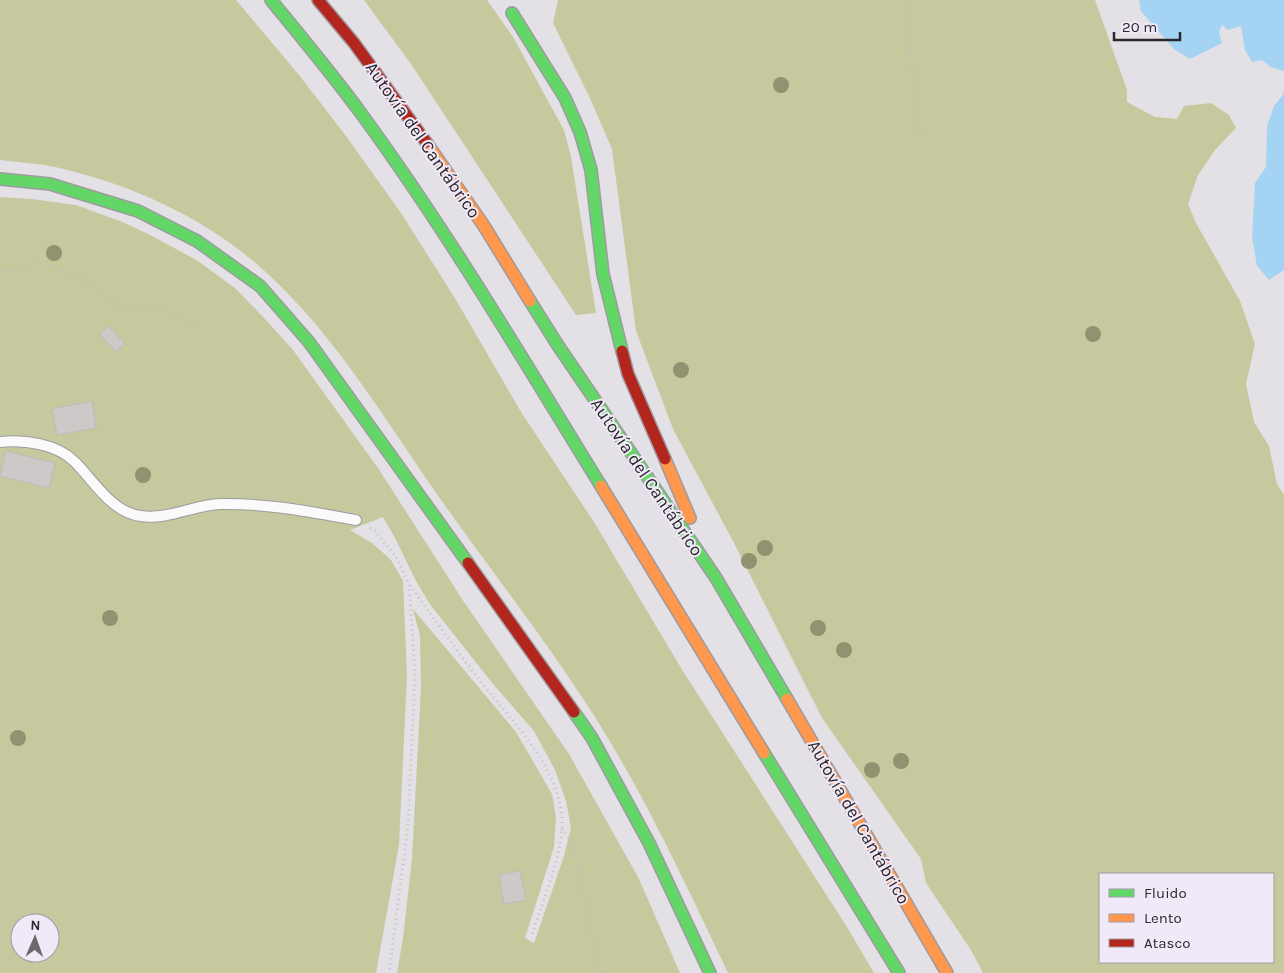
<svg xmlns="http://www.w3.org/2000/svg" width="1284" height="973" font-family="Karla,sans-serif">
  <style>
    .green { fill: #c6c99d; fill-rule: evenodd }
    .water { fill: #a5d3f3 }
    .building { fill: #cdc9c9; stroke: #bebabb }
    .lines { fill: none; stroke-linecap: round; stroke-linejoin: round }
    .lane-casing { stroke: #9e9ba0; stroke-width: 12 }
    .fast-casing { stroke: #9e9ba0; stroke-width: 14 }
    .slow-casing { stroke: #9e9ba0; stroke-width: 14 }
    .jam-casing { stroke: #9e9ba0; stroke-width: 14 }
    .path { stroke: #c1c0c2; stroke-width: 3; stroke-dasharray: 1 4; stroke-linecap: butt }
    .lane { stroke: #fbfafb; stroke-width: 10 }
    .fast { stroke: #63d668; stroke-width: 11 }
    .slow { stroke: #ff974d; stroke-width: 11 }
    .jam { stroke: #b3261e; stroke-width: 11 }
    .tree { fill: #909270 }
    .labels { text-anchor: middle; stroke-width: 4; stroke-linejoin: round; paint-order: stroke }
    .street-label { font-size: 18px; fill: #2b282d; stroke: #f1e9f7 }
  </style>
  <rect width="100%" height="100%" fill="#e3e0e6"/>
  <!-- green -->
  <path class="green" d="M 0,0 L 236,0 L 299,75 L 346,136 L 401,213 L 456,300 L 521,412 L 594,522 L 681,668 L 847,927 L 874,973 L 728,973 C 688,889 649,804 600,725 C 548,642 487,566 432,487 C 376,406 324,318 247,256 C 190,210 116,179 45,165 C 31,163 15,162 0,160 Z
    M 364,0 L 487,0 L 513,37 L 564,130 L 571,157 L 596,313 L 576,315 L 411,64 Z
    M 558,0 L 1095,0 L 1127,90 L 1127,102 L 1155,117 L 1177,119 L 1184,106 L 1211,103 L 1229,115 L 1236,128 L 1215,150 L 1198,175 L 1188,204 L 1196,223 L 1240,301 L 1255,344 L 1246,384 L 1254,422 L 1269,446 L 1277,484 L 1284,495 L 1284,973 L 983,973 L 971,950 L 926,883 L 921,859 L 822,718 L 734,543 L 673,429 L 636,331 L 612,149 L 589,96 L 553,23 ZM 1100,874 L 1273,874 L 1273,962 L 1100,962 Z
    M 0,197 L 32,199 L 76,205 L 125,223 L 154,237 L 198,261 L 236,289 L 265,319 L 293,350 L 378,468 L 464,602 L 569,754 L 639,879 L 680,973 L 397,973 L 403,938 L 412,859 L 421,687 L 420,636 L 413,609 L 516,732 L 552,794 L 556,818 L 554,847 L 525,938 L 534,943 L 564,856 L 571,828 L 566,801 L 555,770 L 534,731 L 493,684 L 429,603 L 415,579 L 395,538 L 383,517 L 350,530 L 372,543 L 391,560 L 403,581 L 407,676 L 399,845 L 376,973 L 0,973 ZM 20,923 L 50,923 L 50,953 L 20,953 Z"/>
  <!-- water -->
  <path class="water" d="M 1139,0 L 1284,0 L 1284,71 L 1271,67 L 1262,60 L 1252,62 L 1245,50 L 1241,26 L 1228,30 L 1222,25 L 1219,32 L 1222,43 L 1190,59 L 1174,49 L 1141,11 Z
    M 1284,90 L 1284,270 L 1269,280 L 1257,266 L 1252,237 L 1255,183 L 1266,167 L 1267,126 L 1274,106 L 1283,95 Z"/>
  <!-- building -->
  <path class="building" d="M 109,326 L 125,344 L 116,352 L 100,334 Z
    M 92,401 L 96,428 L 57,435 L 52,409 Z
    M 6,451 L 55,463 L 49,488 L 0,476 Z
    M 520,871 L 526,900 L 504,904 L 499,875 Z"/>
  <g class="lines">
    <!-- lane casing -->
    <g class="lane-casing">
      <path id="lane" d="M 0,442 C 24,439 57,444 75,462 C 94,481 112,513 141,516 C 168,520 194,505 220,504 C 266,503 311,512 356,520"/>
    </g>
    <!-- fast casing -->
    <g class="fast-casing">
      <path id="fast" d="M 271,0 C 302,38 334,76 363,116 C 449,234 524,361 601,486
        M 512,13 L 565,98 L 580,132 L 591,170 L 603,274 L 622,351
        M 0,179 L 50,184 L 138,211 L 197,241 L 260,286 L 309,342 L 468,563
        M 530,301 L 557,344 L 716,578 L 787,699
        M 574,712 L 592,738 L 649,843 L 710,973
        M 764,753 L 899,973"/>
    </g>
    <!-- slow casing -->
    <g class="slow-casing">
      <path id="slow" d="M 426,142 L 484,226 L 530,301
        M 665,459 L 690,518
        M 601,486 L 764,753
        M 787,699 L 947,973"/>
    </g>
    <!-- jam casing -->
    <g class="jam-casing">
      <path id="jam" d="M 318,0 L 354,43 L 426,142
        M 622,351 L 628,374 L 665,459
        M 468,563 L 574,712"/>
    </g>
    <!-- path -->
    <path class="path" d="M 905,0 L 920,137
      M 0,271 L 43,263 L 78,277 L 118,305 L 168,311 L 202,329
      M 370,528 L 375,531 L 396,557 L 409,584 L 415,673 L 408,826 L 389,973
      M 410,585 C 432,616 454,647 477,677 C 510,720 563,768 562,827 C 561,859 541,906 531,937
      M 562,829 L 573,844 L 600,973"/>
    <!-- lane -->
    <use href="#lane" class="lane"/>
    <!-- fast -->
    <use href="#fast" class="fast"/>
    <!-- slow -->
    <use href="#slow" class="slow"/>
    <!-- jam -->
    <use href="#jam" class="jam"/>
  </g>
  <!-- trees -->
  <g class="tree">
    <circle cx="781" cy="85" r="8"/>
    <circle cx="54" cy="253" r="8"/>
    <circle cx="1093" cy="334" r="8"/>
    <circle cx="681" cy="370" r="8"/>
    <circle cx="143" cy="475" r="8"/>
    <circle cx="765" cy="548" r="8"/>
    <circle cx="749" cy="561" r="8"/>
    <circle cx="110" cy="618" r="8"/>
    <circle cx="818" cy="628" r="8"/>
    <circle cx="844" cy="650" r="8"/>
    <circle cx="18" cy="738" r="8"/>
    <circle cx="901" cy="761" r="8"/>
    <circle cx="872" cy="770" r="8"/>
  </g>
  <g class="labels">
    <!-- street labels -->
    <g class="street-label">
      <text transform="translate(423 140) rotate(55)" y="6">Autovía del Cantábrico</text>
      <text transform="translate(647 477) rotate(56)" y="6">Autovía del Cantábrico</text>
      <text transform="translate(859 822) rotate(60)" y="6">Autovía del Cantábrico</text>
    </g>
  </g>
  <!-- legend -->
  <rect x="1099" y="873" width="175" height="90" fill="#f1e9f7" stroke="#a29ca6"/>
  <rect x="1109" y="889" width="25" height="8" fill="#63d668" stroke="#a29ca6"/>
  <text x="1144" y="898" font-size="15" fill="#2b282d">Fluido</text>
  <rect x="1109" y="914" width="25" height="8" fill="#ff974d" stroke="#a29ca6"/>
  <text x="1144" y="923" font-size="15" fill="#2b282d">Lento</text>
  <rect x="1109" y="939" width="25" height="8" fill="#b3261e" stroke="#a29ca6"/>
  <text x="1144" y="948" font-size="15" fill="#2b282d">Atasco</text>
  <!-- north arrow -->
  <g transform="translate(35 938) rotate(2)"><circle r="24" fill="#f1e9f7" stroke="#a29ca6"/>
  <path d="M0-4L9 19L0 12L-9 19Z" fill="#6b686e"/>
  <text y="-8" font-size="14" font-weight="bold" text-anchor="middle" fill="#2b282d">N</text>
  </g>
  <!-- scale -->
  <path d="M1114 32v8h66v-8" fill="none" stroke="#2b282d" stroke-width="2.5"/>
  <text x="1122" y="32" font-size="15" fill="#2b282d" stroke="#f1e9f7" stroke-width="4" paint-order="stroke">20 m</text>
</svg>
